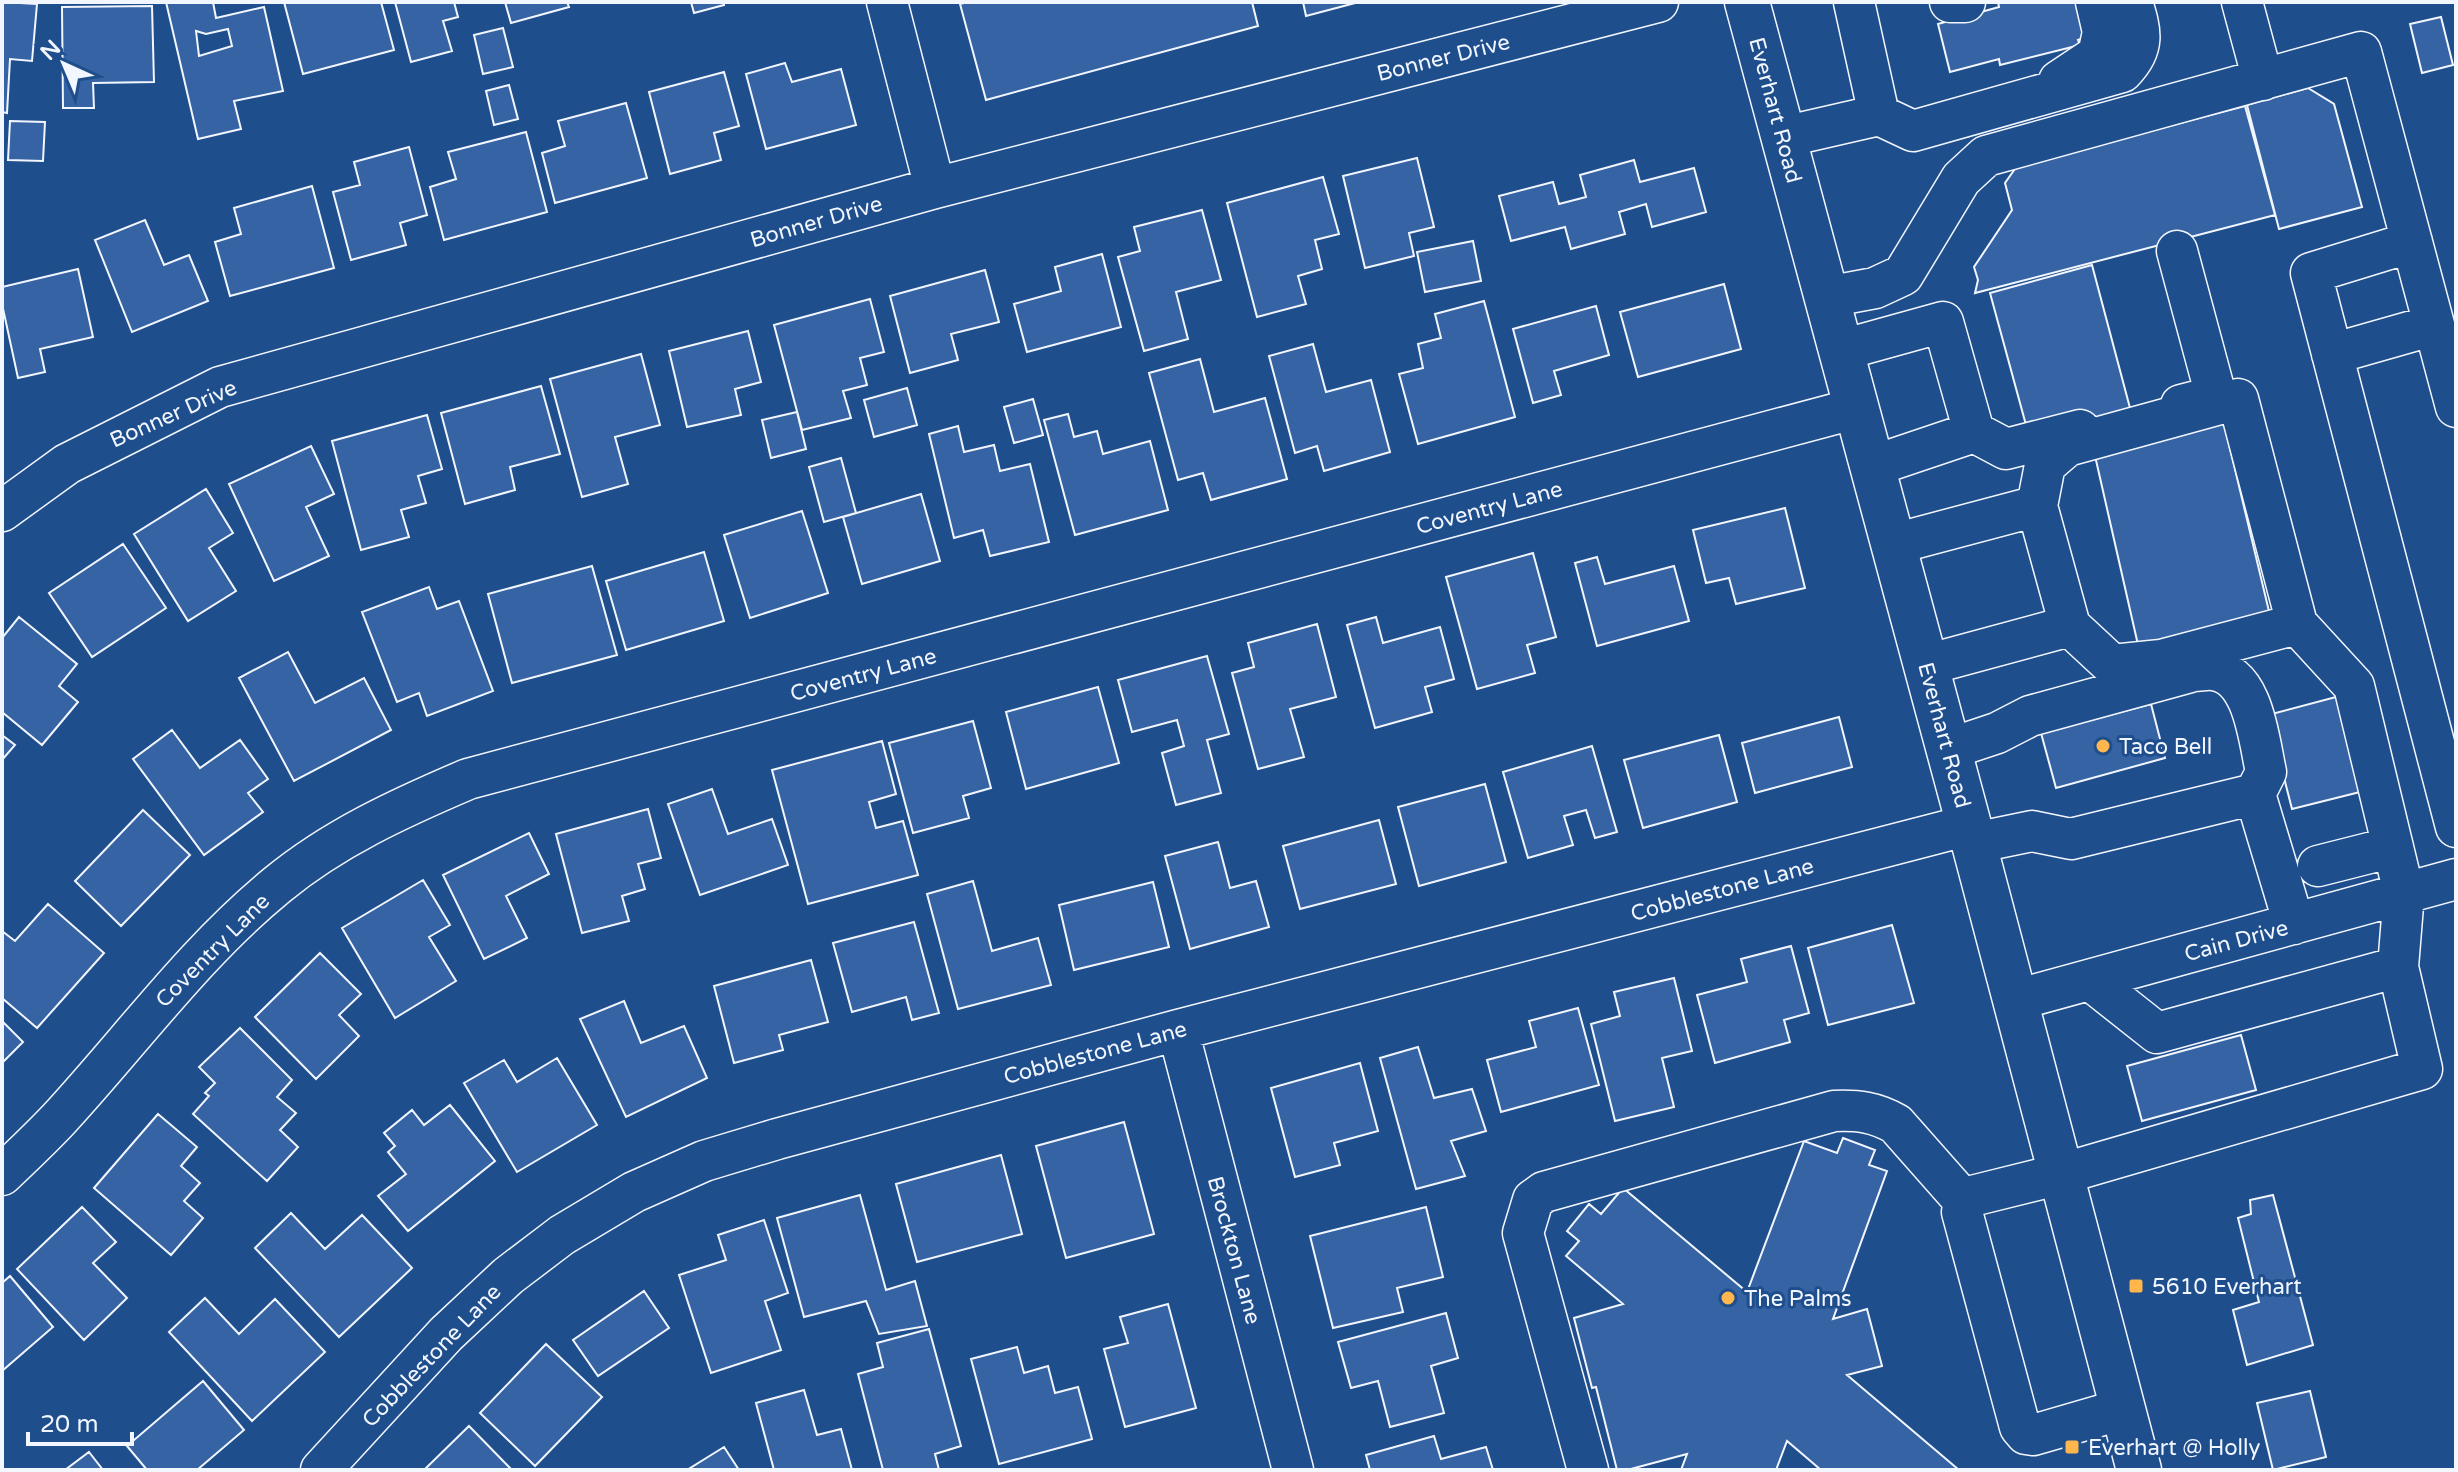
<svg xmlns="http://www.w3.org/2000/svg" width="2458" height="1472" font-family="'Varela Round',sans-serif">
  <style>
    .building { fill: #3563a3; stroke: #f2f6ff; stroke-width: 2; fill-rule: evenodd }
    .lines { fill: none; stroke-linecap: round; stroke-linejoin: round }
    .minor-casing { stroke: #f2f6ff; stroke-width: 43 }
    .major-casing { stroke: #f2f6ff; stroke-width: 47 }
    .minor { stroke: #1f4e8c; stroke-width: 40 }
    .major { stroke: #1f4e8c; stroke-width: 44 }
    .poi-dot { fill: #ffb74d; stroke: #1f4e8c; stroke-width: 3 }
    .labels { text-anchor: middle; stroke-width: 6; stroke-linejoin: round; paint-order: stroke }
    .street-label { font-size: 22px; fill: #f2f6ff; stroke: #1f4e8c }
    .poi-label { font-size: 22px; fill: #f2f6ff; stroke: #1f4e8c; text-anchor: start }
  </style>
  <rect width="100%" height="100%" fill="#1f4e8c"/>
  <!-- building -->
  <path class="building" d="M 2,2 L 37,4 L 32,61 L 10,59 L 7,113 L 2,112 Z
    M 166,2 L 213,2 L 216,18 L 264,7 L 283,91 L 234,101 L 241,129 L 198,139 ZM 228,29 L 232,46 L 199,56 L 196,31 L 206,34 Z
    M 284,2 L 381,2 L 394,50 L 303,74 Z
    M 395,2 L 454,2 L 458,17 L 443,21 L 452,51 L 411,62 Z
    M 505,2 L 567,2 L 569,7 L 511,23 Z
    M 691,2 L 723,2 L 724,5 L 694,13 Z
    M 968,2 L 1252,2 L 1258,26 L 986,100 L 960,4 Z
    M 1303,2 L 1359,2 L 1306,16 Z
    M 1998,2 L 2087,2 L 2097,34 L 2078,40 L 2080,45 L 2000,65 L 1999,59 L 1950,72 L 1938,24 L 1999,7 Z
    M 152,6 L 154,82 L 93,83 L 94,108 L 63,108 L 62,7 Z
    M 2441,17 L 2453,65 L 2422,73 L 2410,24 Z
    M 503,28 L 513,67 L 483,74 L 474,35 Z
    M 785,63 L 792,82 L 841,69 L 856,125 L 766,149 L 746,74 Z
    M 724,72 L 739,126 L 714,133 L 721,160 L 670,174 L 649,92 Z
    M 509,85 L 518,119 L 494,125 L 486,91 Z
    M 2308,88 L 2334,104 L 2362,207 L 2279,229 L 2247,105 Z
    M 626,103 L 647,178 L 555,203 L 542,153 L 565,146 L 558,121 Z
    M 2245,106 L 2275,215 L 1975,293 L 1978,280 L 1974,267 L 2012,210 L 2005,183 L 2017,166 Z
    M 10,121 L 45,122 L 43,161 L 8,160 Z
    M 526,132 L 547,212 L 444,240 L 430,187 L 456,179 L 448,152 Z
    M 409,147 L 427,215 L 400,223 L 406,245 L 351,260 L 333,192 L 360,185 L 354,162 Z
    M 1417,158 L 1434,227 L 1409,233 L 1414,256 L 1365,268 L 1343,176 Z
    M 1634,160 L 1640,182 L 1694,168 L 1706,212 L 1652,227 L 1646,204 L 1619,212 L 1625,234 L 1571,249 L 1565,227 L 1511,241 L 1499,196 L 1553,182 L 1559,204 L 1586,197 L 1580,175 Z
    M 1323,177 L 1339,234 L 1315,240 L 1322,269 L 1298,276 L 1306,304 L 1257,317 L 1227,203 Z
    M 312,186 L 334,268 L 230,296 L 215,242 L 241,234 L 234,208 Z
    M 1202,210 L 1221,280 L 1176,292 L 1188,339 L 1144,351 L 1118,257 L 1140,251 L 1134,227 Z
    M 145,220 L 164,265 L 189,255 L 208,301 L 132,332 L 95,240 Z
    M 1473,241 L 1481,281 L 1425,292 L 1417,252 Z
    M 1102,254 L 1121,327 L 1027,352 L 1014,304 L 1061,291 L 1055,267 Z
    M 2092,265 L 2130,408 L 2029,436 L 1990,293 Z
    M 78,269 L 93,337 L 40,349 L 45,372 L 18,378 L 2,304 L 2,287 Z
    M 985,270 L 999,322 L 951,334 L 958,360 L 910,373 L 890,296 Z
    M 1724,284 L 1741,349 L 1638,377 L 1620,312 Z
    M 870,299 L 884,352 L 860,358 L 867,385 L 843,391 L 851,418 L 802,430 L 774,325 Z
    M 1484,301 L 1515,417 L 1418,444 L 1399,374 L 1423,368 L 1418,344 L 1441,338 L 1435,314 Z
    M 1596,306 L 1609,355 L 1554,371 L 1561,395 L 1533,403 L 1513,329 Z
    M 748,331 L 761,382 L 735,389 L 741,415 L 687,427 L 669,351 Z
    M 1313,344 L 1326,392 L 1371,380 L 1390,452 L 1324,471 L 1317,446 L 1295,453 L 1269,356 Z
    M 641,354 L 660,425 L 615,437 L 628,484 L 582,497 L 550,379 Z
    M 1200,359 L 1214,412 L 1265,398 L 1287,479 L 1211,500 L 1203,473 L 1178,480 L 1149,373 Z
    M 541,386 L 560,454 L 510,467 L 515,490 L 465,504 L 441,413 Z
    M 907,388 L 917,425 L 874,437 L 864,400 Z
    M 1033,399 L 1043,435 L 1014,443 L 1004,407 Z
    M 797,412 L 806,449 L 771,458 L 762,420 Z
    M 1068,414 L 1074,437 L 1097,431 L 1103,454 L 1150,441 L 1168,510 L 1075,535 L 1044,420 Z
    M 427,415 L 442,469 L 418,476 L 426,503 L 401,510 L 409,537 L 361,550 L 332,441 Z
    M 2222,415 L 2273,628 L 2141,658 L 2093,447 Z
    M 958,426 L 964,452 L 994,445 L 1000,471 L 1030,464 L 1049,542 L 990,556 L 983,530 L 954,538 L 929,434 Z
    M 311,446 L 334,494 L 306,507 L 329,556 L 274,581 L 229,484 Z
    M 841,458 L 856,513 L 824,522 L 809,467 Z
    M 206,489 L 233,533 L 209,548 L 236,591 L 188,621 L 134,534 Z
    M 921,494 L 940,561 L 862,584 L 843,517 Z
    M 1785,508 L 1805,588 L 1736,604 L 1729,578 L 1706,583 L 1693,530 Z
    M 802,511 L 828,593 L 750,618 L 724,535 Z
    M 123,544 L 166,608 L 92,657 L 49,593 Z
    M 704,552 L 724,621 L 626,650 L 606,581 Z
    M 1533,553 L 1556,637 L 1527,645 L 1535,673 L 1477,689 L 1446,577 Z
    M 1597,557 L 1605,584 L 1674,566 L 1689,621 L 1597,646 L 1575,563 Z
    M 592,566 L 617,655 L 512,683 L 488,594 Z
    M 429,587 L 437,609 L 459,601 L 493,691 L 427,716 L 419,693 L 397,702 L 362,612 Z
    M 19,617 L 77,664 L 59,686 L 78,702 L 42,745 L 2,712 L 2,638 Z
    M 1376,617 L 1383,643 L 1440,627 L 1454,679 L 1425,687 L 1432,712 L 1375,728 L 1347,625 Z
    M 1317,624 L 1336,697 L 1290,709 L 1304,757 L 1258,769 L 1232,673 L 1254,667 L 1248,643 Z
    M 288,652 L 315,703 L 364,678 L 391,730 L 294,781 L 239,678 Z
    M 1207,656 L 1229,734 L 1207,740 L 1221,793 L 1176,805 L 1162,753 L 1184,746 L 1177,720 L 1132,732 L 1118,680 Z
    M 1098,687 L 1119,763 L 1026,789 L 1006,712 Z
    M 2351,693 L 2376,788 L 2292,809 L 2268,715 Z
    M 2151,704 L 2165,758 L 2056,788 L 2041,733 Z
    M 1839,717 L 1852,767 L 1755,793 L 1742,743 Z
    M 973,721 L 991,788 L 963,796 L 969,818 L 913,833 L 889,743 Z
    M 172,730 L 200,768 L 240,740 L 268,779 L 248,793 L 263,812 L 204,855 L 133,759 Z
    M 2,735 L 15,745 L 2,760 Z
    M 1719,735 L 1737,802 L 1643,828 L 1624,760 Z
    M 882,741 L 896,794 L 869,802 L 876,828 L 903,821 L 918,875 L 808,904 L 772,770 Z
    M 1592,746 L 1617,832 L 1595,838 L 1586,810 L 1564,816 L 1573,845 L 1528,858 L 1503,772 Z
    M 1485,784 L 1506,862 L 1419,886 L 1398,807 Z
    M 712,789 L 728,834 L 772,819 L 788,865 L 700,895 L 668,804 Z
    M 648,809 L 661,858 L 638,864 L 645,889 L 622,896 L 629,921 L 582,933 L 556,834 Z
    M 143,810 L 190,855 L 121,926 L 75,881 Z
    M 1379,820 L 1396,884 L 1300,909 L 1283,846 Z
    M 529,833 L 549,874 L 506,896 L 527,938 L 484,959 L 443,875 Z
    M 1218,842 L 1230,888 L 1256,881 L 1269,927 L 1190,949 L 1165,856 Z
    M 423,880 L 450,925 L 429,937 L 456,981 L 395,1018 L 342,928 Z
    M 973,881 L 992,951 L 1038,938 L 1051,985 L 958,1009 L 927,894 Z
    M 1153,882 L 1169,947 L 1074,970 L 1059,905 Z
    M 48,904 L 104,953 L 37,1028 L 2,998 L 2,931 L 15,941 Z
    M 914,922 L 939,1013 L 912,1020 L 906,997 L 852,1012 L 833,943 Z
    M 1892,925 L 1914,1003 L 1828,1025 L 1808,948 Z
    M 1791,946 L 1809,1013 L 1784,1020 L 1790,1042 L 1715,1063 L 1697,995 L 1747,982 L 1741,959 Z
    M 320,953 L 361,994 L 339,1015 L 359,1036 L 316,1079 L 255,1017 Z
    M 811,960 L 828,1022 L 779,1035 L 783,1050 L 734,1063 L 714,986 Z
    M 1674,978 L 1692,1051 L 1662,1058 L 1674,1107 L 1615,1121 L 1591,1024 L 1620,1016 L 1614,992 Z
    M 624,1001 L 641,1043 L 684,1026 L 707,1078 L 626,1117 L 580,1019 Z
    M 1578,1008 L 1599,1085 L 1501,1112 L 1487,1060 L 1536,1047 L 1529,1021 Z
    M 2,1021 L 23,1042 L 2,1063 Z
    M 240,1028 L 292,1080 L 277,1097 L 296,1113 L 280,1130 L 298,1147 L 267,1181 L 193,1114 L 209,1096 L 205,1093 L 215,1083 L 199,1067 Z
    M 2241,1035 L 2256,1090 L 2142,1121 L 2127,1066 Z
    M 1418,1047 L 1434,1098 L 1472,1089 L 1486,1131 L 1451,1141 L 1465,1176 L 1416,1189 L 1380,1058 Z
    M 557,1058 L 597,1125 L 517,1172 L 464,1083 L 504,1060 L 517,1082 Z
    M 1360,1063 L 1378,1131 L 1334,1143 L 1340,1165 L 1295,1177 L 1271,1088 Z
    M 450,1105 L 495,1161 L 408,1231 L 378,1196 L 406,1174 L 388,1152 L 395,1146 L 384,1133 L 412,1110 L 424,1125 Z
    M 158,1114 L 197,1147 L 181,1166 L 200,1183 L 184,1201 L 203,1218 L 171,1255 L 94,1188 Z
    M 1124,1122 L 1154,1234 L 1066,1258 L 1036,1146 Z
    M 1843,1138 L 1875,1150 L 1869,1165 L 1887,1171 L 1833,1319 L 1867,1309 L 1882,1366 L 1847,1375 L 1959,1470 L 1821,1470 L 1787,1441 L 1776,1470 L 1681,1470 L 1687,1454 L 1627,1470 L 1617,1470 L 1596,1387 L 1592,1388 L 1574,1318 L 1623,1304 L 1566,1256 L 1579,1241 L 1567,1231 L 1589,1204 L 1601,1214 L 1623,1188 L 1747,1292 L 1804,1141 L 1837,1153 Z
    M 1001,1155 L 1022,1234 L 917,1262 L 896,1184 Z
    M 860,1195 L 886,1290 L 915,1281 L 927,1326 L 879,1334 L 866,1301 L 804,1317 L 777,1218 Z
    M 2273,1195 L 2313,1345 L 2247,1365 L 2233,1310 L 2259,1302 L 2238,1218 L 2251,1214 L 2250,1200 Z
    M 82,1207 L 116,1242 L 93,1263 L 127,1298 L 84,1340 L 17,1269 Z
    M 1426,1207 L 1443,1277 L 1397,1288 L 1403,1312 L 1333,1328 L 1310,1236 Z
    M 291,1213 L 325,1249 L 362,1215 L 412,1268 L 339,1337 L 255,1248 Z
    M 764,1220 L 788,1293 L 765,1301 L 781,1350 L 711,1373 L 679,1275 L 726,1260 L 718,1235 Z
    M 10,1276 L 53,1327 L 2,1371 L 2,1283 Z
    M 644,1291 L 669,1328 L 598,1376 L 573,1340 Z
    M 205,1298 L 239,1334 L 275,1299 L 325,1352 L 252,1421 L 169,1332 Z
    M 1168,1304 L 1196,1408 L 1125,1427 L 1104,1349 L 1128,1343 L 1120,1317 Z
    M 1446,1313 L 1458,1358 L 1431,1366 L 1444,1413 L 1390,1427 L 1378,1381 L 1351,1388 L 1338,1342 Z
    M 929,1329 L 961,1446 L 935,1454 L 939,1470 L 883,1470 L 858,1374 L 883,1367 L 877,1343 Z
    M 546,1344 L 602,1397 L 535,1466 L 480,1413 Z
    M 1017,1347 L 1024,1373 L 1048,1366 L 1055,1393 L 1078,1387 L 1092,1439 L 999,1464 L 971,1359 Z
    M 203,1381 L 244,1430 L 197,1470 L 147,1470 L 127,1446 Z
    M 804,1390 L 817,1435 L 841,1429 L 852,1470 L 774,1470 L 756,1403 Z
    M 2310,1391 L 2326,1457 L 2273,1470 L 2257,1403 Z
    M 469,1426 L 512,1470 L 424,1470 Z
    M 1434,1436 L 1441,1459 L 1486,1447 L 1493,1470 L 1370,1470 L 1366,1455 Z
    M 724,1447 L 739,1470 L 687,1470 Z
    M 89,1452 L 103,1470 L 65,1470 Z"/>
  <g class="lines">
    <!-- minor casing -->
    <g class="minor-casing">
      <path id="minor" d="M 887,2 L 935,188
        M 1854,2 L 1879,115
        M 1950,2 L 1965,2
        M 2242,2 L 2263,80
        M 2059,81 L 2098,55 L 2103,32 L 2096,2
        M 1783,137 L 1879,115 L 1913,131 L 2122,72 C 2146,48 2141,31 2132,2
        M 2412,242 L 2311,273 L 2456,827
        M 2177,251 L 2216,396 L 2181,405
        M 1827,297 L 1875,288 L 1903,275 L 1961,179 L 1986,156 L 2361,52 L 2456,407
        M 1842,350 L 1943,322 L 1974,432 L 1873,466
        M 2332,354 L 2434,325
        M 1974,432 L 2006,449 L 2080,430
        M 2037,506 L 2045,465 L 2067,446 L 2238,399 L 2297,624 L 2161,660 L 2112,665 L 2070,626
        M 2,511 L 67,464 L 220,387 L 935,188 L 1658,2
        M 1894,544 L 2037,506 L 2070,626 L 1926,665
        M 1949,749 L 1997,733 L 2030,716 L 2194,671 C 2200,671 2207,669 2213,670 C 2254,674 2259,741 2266,772 L 2255,794
        M 1974,843 L 2032,831 L 2071,839 L 2255,794 L 2294,924
        M 2318,866 L 2393,847
        M 2090,980 L 2157,1033 L 2398,967
        M 2016,1000 L 2456,879
        M 1178,1030 L 1293,1470
        M 2,1175 C 21,1157 40,1139 58,1120 C 131,1041 194,953 277,885 C 334,838 400,808 468,779 L 1857,408
        M 2123,1409 L 2033,1435 L 2026,1434 L 2020,1427 L 1962,1212 L 1964,1201 L 1972,1196 L 2061,1174 L 2422,1069 L 2398,967 L 2404,893 L 2354,686 L 2297,624
        M 321,1470 L 446,1334 L 508,1276 L 562,1235 L 634,1192 L 704,1161 L 777,1139 L 1178,1030 L 1969,825
        M 1588,1470 L 1523,1233 L 1533,1200 L 1544,1192 L 1834,1111 C 1858,1110 1875,1112 1896,1124 L 1964,1201"/>
    </g>
    <!-- major casing -->
    <g class="major-casing">
      <path id="major" d="M 1747,2 L 1969,825 L 2139,1470"/>
    </g>
    <!-- minor -->
    <use href="#minor" class="minor"/>
    <!-- major -->
    <use href="#major" class="major"/>
  </g>
  <!-- markers -->
  <g class="poi-dot">
    <circle cx="2103" cy="746" r="8"/>
    <rect x="2128" y="1278" width="16" height="16" rx="4"/>
    <circle cx="1728" cy="1298" r="8"/>
    <rect x="2064" y="1439" width="16" height="16" rx="4"/>
  </g>
  <g class="labels">
    <!-- street labels -->
    <g class="street-label">
      <text transform="translate(1443 57) rotate(-14)" y="8">Bonner Drive</text>
      <text transform="translate(1776 110) rotate(75)" y="8">Everhart Road</text>
      <text transform="translate(816 221) rotate(-16)" y="8">Bonner Drive</text>
      <text transform="translate(173 413) rotate(-24)" y="8">Bonner Drive</text>
      <text transform="translate(1489 507) rotate(-15)" y="8">Coventry Lane</text>
      <text transform="translate(863 674) rotate(-15)" y="8">Coventry Lane</text>
      <text transform="translate(1945 735) rotate(75)" y="8">Everhart Road</text>
      <text transform="translate(1722 889) rotate(-15)" y="8">Cobblestone Lane</text>
      <text transform="translate(2236 940) rotate(-15)" y="8">Cain Drive</text>
      <text transform="translate(212 950) rotate(-45)" y="8">Coventry Lane</text>
      <text transform="translate(1095 1052) rotate(-15)" y="8">Cobblestone Lane</text>
      <text transform="translate(1235 1250) rotate(75)" y="8">Brockton Lane</text>
      <text transform="translate(431 1355) rotate(-46)" y="8">Cobblestone Lane</text>
    </g>
    <!-- poi labels -->
    <g class="poi-label">
      <text x="2119" y="754">Taco Bell</text>
      <text x="2152" y="1294">5610 Everhart</text>
      <text x="1744" y="1306">The Palms</text>
      <text x="2088" y="1455">Everhart @ Holly</text>
    </g>
  </g>
  <!-- border -->
  <rect width="2458" height="1472" fill="none" stroke="#f2f6ff" stroke-width="8"/>
  <!-- north arrow -->
  <g transform="translate(64 64) rotate(316)" stroke="#1f4e8c" stroke-width="6" paint-order="stroke">
  <path d="M0-6L14 30L0 20L-14 30Z" fill="#f2f6ff"/>
  <text y="-12" font-size="22" font-weight="bold" text-anchor="middle" fill="#f2f6ff">N</text>
  </g>
  <!-- scale -->
  <path d="M28 1432v12h104v-12" fill="none" stroke="#f2f6ff" stroke-width="4"/>
  <text x="40" y="1432" font-size="24" fill="#f2f6ff" stroke="#1f4e8c" stroke-width="6" paint-order="stroke">20 m</text>
</svg>
